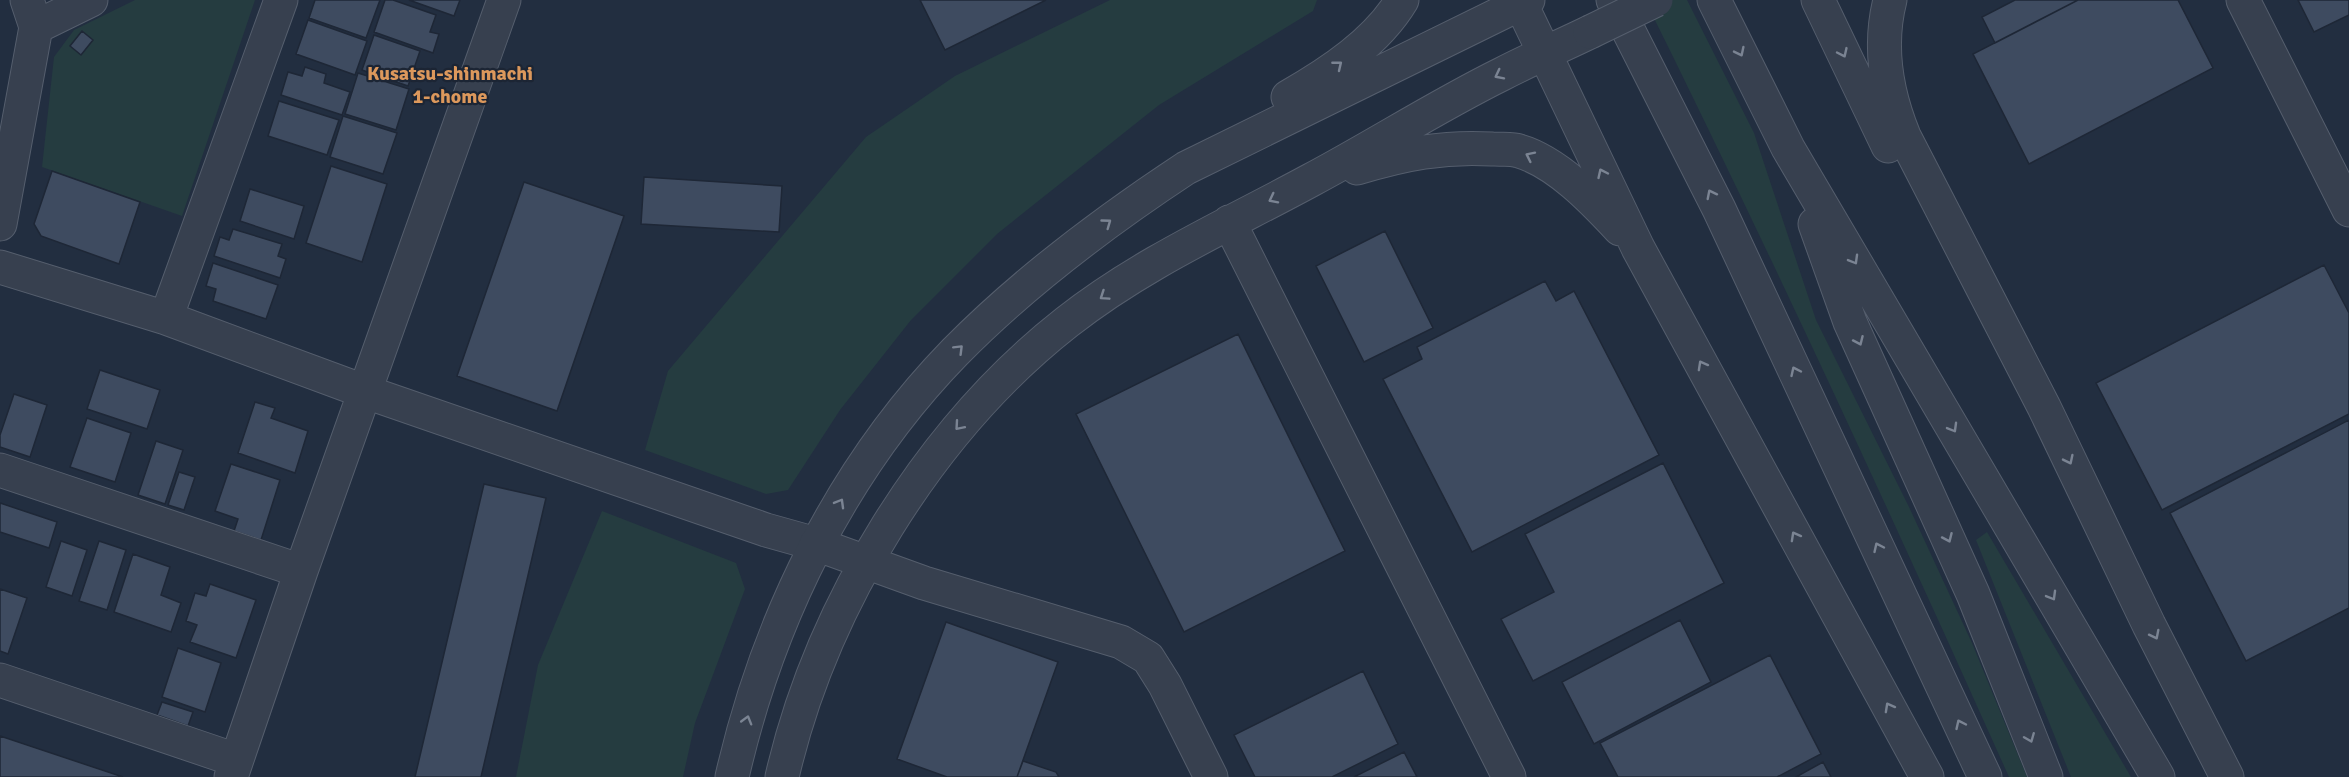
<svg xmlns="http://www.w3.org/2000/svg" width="2349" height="777" font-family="Signika,sans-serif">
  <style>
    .green { fill: #253c40 }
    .building { fill: #3e4b60; stroke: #1e2736; stroke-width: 1.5 }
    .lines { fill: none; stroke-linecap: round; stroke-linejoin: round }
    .minor-casing { stroke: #555e6d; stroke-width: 35 }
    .tertiary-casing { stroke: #555e6d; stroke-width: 35 }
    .minor { stroke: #37404f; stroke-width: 33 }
    .tertiary { stroke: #37404f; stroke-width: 33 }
    .tertiary-bridge-casing { stroke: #555e6d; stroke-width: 35; stroke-linecap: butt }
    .tertiary-bridge { stroke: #37404f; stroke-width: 33 }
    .oneway { stroke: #7b8493 }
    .labels { text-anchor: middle; stroke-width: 4.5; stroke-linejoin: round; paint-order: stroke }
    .neighbourhood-label { font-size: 20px; font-weight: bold; fill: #dc985c; stroke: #1c2534 }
  </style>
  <rect width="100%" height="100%" fill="#222e40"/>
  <!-- green -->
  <path class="green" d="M 135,0 L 255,0 L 182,216 L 42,167 L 54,57 L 74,30 Z
    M 1110,0 L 1317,0 L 1313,11 L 1159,105 L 997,234 L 911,320 L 840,410 L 788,490 L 766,494 L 645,450 L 668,371 L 866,137 L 955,76 Z
    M 1645,0 L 1687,0 L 1754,133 L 1816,320 L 1909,507 L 1972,643 L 2027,777 L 2009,777 C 1892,516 1772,256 1645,0 Z
    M 602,511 L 736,563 L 745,589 L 695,723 L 683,777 L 516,777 L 538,665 Z
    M 1987,532 L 2131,777 L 2071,777 L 1976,540 Z"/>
  <!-- building -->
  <path class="building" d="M 315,0 L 380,0 L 366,38 L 309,18 Z
    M 385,0 L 393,0 L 436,15 L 430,32 L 439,34 L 433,53 L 374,32 Z
    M 409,0 L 460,0 L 454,16 Z
    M 920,0 L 1046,0 L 945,50 Z
    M 2015,0 L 2078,0 L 1995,43 L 1982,17 Z
    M 2078,0 L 2178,0 L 2213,68 L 2029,164 L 1973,54 Z
    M 2298,0 L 2349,0 L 2349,15 L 2314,32 Z
    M 308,20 L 367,41 L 355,75 L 296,54 Z
    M 82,31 L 93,40 L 81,55 L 70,46 Z
    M 374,35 L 420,51 L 408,86 L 362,70 Z
    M 305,67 L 326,74 L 324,83 L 350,92 L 342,115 L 281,95 L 288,72 L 302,76 Z
    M 358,73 L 409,89 L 396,130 L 345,114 Z
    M 279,101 L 339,120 L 327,155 L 268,136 Z
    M 343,116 L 397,133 L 383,174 L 330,157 Z
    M 331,166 L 387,184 L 362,262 L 306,243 Z
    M 52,171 L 140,202 L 119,264 L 41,236 L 34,224 Z
    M 644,177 L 782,186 L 779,232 L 641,224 Z
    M 524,182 L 624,216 L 557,411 L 457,376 Z
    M 250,189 L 304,206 L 294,239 L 240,221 Z
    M 233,229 L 282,244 L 278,256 L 286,259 L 280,278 L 214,256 L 220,237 L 229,240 Z
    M 1385,231 L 1433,328 L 1364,362 L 1316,266 Z
    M 213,263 L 278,285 L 266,319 L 213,301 L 216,289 L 206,286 Z
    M 2324,265 L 2349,313 L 2349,414 L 2162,510 L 2096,383 Z
    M 1545,281 L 1556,301 L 1574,291 L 1659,455 L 1472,552 L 1383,379 L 1422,359 L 1417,347 Z
    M 1238,334 L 1345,551 L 1184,632 L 1076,414 Z
    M 100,370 L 160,390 L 147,429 L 87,409 Z
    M 14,394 L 47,405 L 30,457 L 0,447 L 0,435 Z
    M 255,402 L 275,408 L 271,418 L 308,431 L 295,473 L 238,453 Z
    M 87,418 L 131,433 L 115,482 L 70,467 Z
    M 2349,420 L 2349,608 L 2246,661 L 2170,513 Z
    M 156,441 L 183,450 L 165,504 L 138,495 Z
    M 1663,463 L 1724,583 L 1533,681 L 1501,619 L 1554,592 L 1525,534 Z
    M 231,464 L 280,480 L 261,540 L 234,531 L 238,519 L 215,511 Z
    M 179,472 L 195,477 L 184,510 L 168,505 Z
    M 484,484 L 546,498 L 481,777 L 415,777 Z
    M 0,503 L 57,522 L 49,548 L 0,532 Z
    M 61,541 L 87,550 L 72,596 L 46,587 Z
    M 99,541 L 126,550 L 107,610 L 79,601 Z
    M 133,554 L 170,567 L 161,595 L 181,603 L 171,632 L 114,612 Z
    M 210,584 L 256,600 L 236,658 L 190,642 L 197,625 L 186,621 L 195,593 L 206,596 Z
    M 0,589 L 27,598 L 8,654 L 0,651 Z
    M 1680,620 L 1711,682 L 1594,744 L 1562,682 Z
    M 946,622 L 1058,662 L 1017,777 L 947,777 L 897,759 Z
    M 178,648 L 221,663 L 205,712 L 162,697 Z
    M 1770,655 L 1821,754 L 1777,777 L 1618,777 L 1600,743 Z
    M 1363,671 L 1398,744 L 1332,777 L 1255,777 L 1234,735 Z
    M 162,702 L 193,712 L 188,726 L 157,715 Z
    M 0,736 L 123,777 L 0,777 Z
    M 1404,752 L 1417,777 L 1354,777 Z
    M 1023,761 L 1056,772 L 1059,777 L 1017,777 Z
    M 1823,762 L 1831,777 L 1796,777 Z"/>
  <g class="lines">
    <!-- minor casing -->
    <g class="minor-casing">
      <path id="minor" d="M 36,27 L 91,0
        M 0,224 L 36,27 L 27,0
        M 0,267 L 166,318 L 366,392 L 766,530 L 816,544
        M 166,318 L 281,0
        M 0,470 L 301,571
        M 0,680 L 236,760
        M 231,777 L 301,571 L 504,0"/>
    </g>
    <!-- tertiary casing -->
    <g class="tertiary-casing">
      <path id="tertiary" d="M 1519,0 L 1638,248 L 1927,777
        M 1613,0 L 1719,209 L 1985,777
        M 1714,0 L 1788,148 L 2158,777
        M 1818,0 L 1888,146
        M 1890,0 C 1878,47 1886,92 1904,136 L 2044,407 L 2149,625 L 2227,777
        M 2243,0 L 2349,210
        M 1288,97 C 1330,73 1377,42 1402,0
        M 1357,168 C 1403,154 1443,146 1492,149 C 1500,150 1511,148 1519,151 C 1557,162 1594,201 1620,229
        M 1229,222 L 1509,777
        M 1815,224 L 1850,322 L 1973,594 L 2046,777
        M 816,544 L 924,583 L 1121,642 L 1148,658 L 1165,685 L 1211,777
        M 732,777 C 768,619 842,468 955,352 C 1024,282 1104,222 1186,168 L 1528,0
        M 782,777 C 821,607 929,430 1067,322 C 1142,263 1228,225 1311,180 C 1375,146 1437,106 1502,74 C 1531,59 1561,46 1590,32"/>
    </g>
    <!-- minor -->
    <use href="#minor" class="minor"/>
    <!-- tertiary -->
    <use href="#tertiary" class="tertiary"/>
    <!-- tertiary-bridge casing -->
    <g class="tertiary-bridge-casing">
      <path id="tertiary-bridge" d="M 1590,32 L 1656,0"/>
    </g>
    <!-- tertiary-bridge -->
    <use href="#tertiary-bridge" class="tertiary-bridge"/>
  </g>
  <!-- one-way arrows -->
  <defs><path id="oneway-chevron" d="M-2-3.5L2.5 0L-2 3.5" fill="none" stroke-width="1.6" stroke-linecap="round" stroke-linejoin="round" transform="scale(1.5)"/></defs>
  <g class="oneway">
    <use href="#oneway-chevron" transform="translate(1740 52) rotate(64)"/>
    <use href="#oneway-chevron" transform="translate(1843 53) rotate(65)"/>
    <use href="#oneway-chevron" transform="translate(1338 65) rotate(-39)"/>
    <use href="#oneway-chevron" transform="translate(1499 75) rotate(153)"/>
    <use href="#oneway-chevron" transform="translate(1530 156) rotate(-154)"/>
    <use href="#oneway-chevron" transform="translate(1602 173) rotate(-115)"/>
    <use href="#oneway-chevron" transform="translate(1711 194) rotate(-117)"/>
    <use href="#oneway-chevron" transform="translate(1273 199) rotate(153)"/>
    <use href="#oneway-chevron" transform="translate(1107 223) rotate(-36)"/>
    <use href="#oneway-chevron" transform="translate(1854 260) rotate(60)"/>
    <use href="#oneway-chevron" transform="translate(1104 296) rotate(146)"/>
    <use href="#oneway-chevron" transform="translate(1859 341) rotate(66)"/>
    <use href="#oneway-chevron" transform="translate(959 349) rotate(-45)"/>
    <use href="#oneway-chevron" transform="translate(1702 365) rotate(-119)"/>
    <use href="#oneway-chevron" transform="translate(1795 371) rotate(-115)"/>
    <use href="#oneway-chevron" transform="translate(959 426) rotate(131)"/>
    <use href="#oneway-chevron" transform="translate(1953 428) rotate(60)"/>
    <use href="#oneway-chevron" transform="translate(2069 460) rotate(64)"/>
    <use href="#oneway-chevron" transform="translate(840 503) rotate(-60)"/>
    <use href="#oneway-chevron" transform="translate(1795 536) rotate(-119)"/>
    <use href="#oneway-chevron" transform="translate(1948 538) rotate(66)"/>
    <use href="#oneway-chevron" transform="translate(1878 547) rotate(-115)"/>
    <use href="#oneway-chevron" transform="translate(2052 596) rotate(60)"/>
    <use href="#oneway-chevron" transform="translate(2155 635) rotate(63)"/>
    <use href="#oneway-chevron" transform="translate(1889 707) rotate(-119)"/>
    <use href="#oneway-chevron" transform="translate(747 720) rotate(-74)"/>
    <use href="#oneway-chevron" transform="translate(1960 724) rotate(-115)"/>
    <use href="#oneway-chevron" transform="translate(2030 738) rotate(68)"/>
  </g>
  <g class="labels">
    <!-- neighbourhood labels -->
    <g class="neighbourhood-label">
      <text x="450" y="80">Kusatsu-shinmachi<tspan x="450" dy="23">1-chome</tspan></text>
    </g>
  </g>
</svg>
